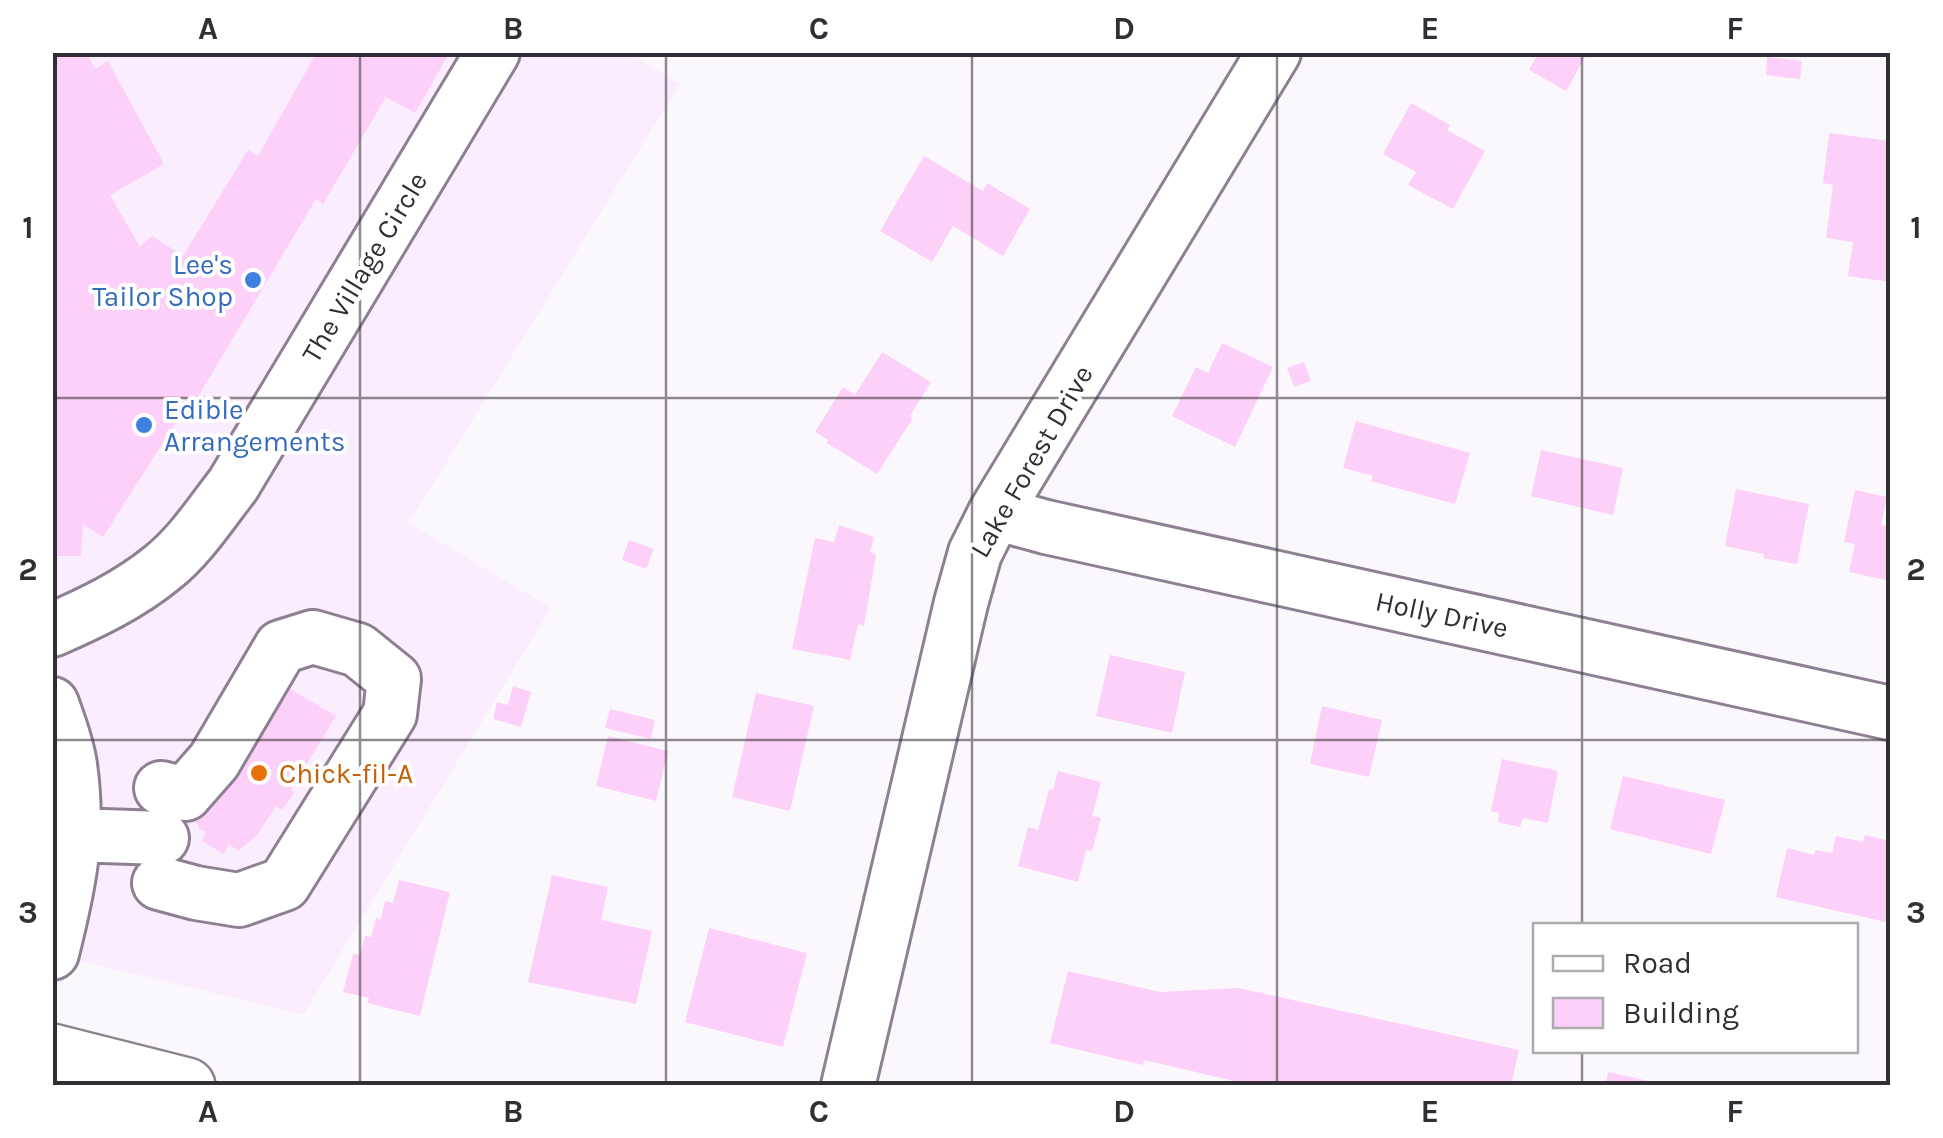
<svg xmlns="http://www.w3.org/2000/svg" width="1943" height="1138" font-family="Karla,sans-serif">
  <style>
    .built { fill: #faedfe }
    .building { fill: #fcd0f9 }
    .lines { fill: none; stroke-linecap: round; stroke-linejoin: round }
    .minor-casing { stroke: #8e8093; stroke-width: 58 }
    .major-casing { stroke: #8e8093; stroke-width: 60 }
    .minor { stroke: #fff; stroke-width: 52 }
    .major { stroke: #fff; stroke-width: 55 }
    .grid { fill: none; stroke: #332d35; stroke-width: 2.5; stroke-opacity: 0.55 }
    .shop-dot { fill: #3f7fe0; stroke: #fff; stroke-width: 4 }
    .food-dot { fill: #e8710a; stroke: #fff; stroke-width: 4 }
    .labels { text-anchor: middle; stroke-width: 8; stroke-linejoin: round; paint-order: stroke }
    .shop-label { font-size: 28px; fill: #366cbe; stroke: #fff; text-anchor: end }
    .street-label { font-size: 28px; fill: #332d35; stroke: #fff }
    .food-label { font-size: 28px; fill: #c56008; stroke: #fff; text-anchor: start }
    .neatline { fill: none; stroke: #332d35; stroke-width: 4 }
    .grid-label { font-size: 32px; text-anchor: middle; font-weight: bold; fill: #332d35 }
  </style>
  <rect width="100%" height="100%" fill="#fbf8fd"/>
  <!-- built -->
  <path class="built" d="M 53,53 L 630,53 L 680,84 L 409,523 L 551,608 L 303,1015 L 53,954 Z"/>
  <!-- building -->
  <path class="building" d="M 52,52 L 86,52 L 95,69 L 108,61 L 164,164 L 110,195 L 140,247 L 152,236 L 183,256 L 248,150 L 258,156 L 317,52 L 450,52 L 415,113 L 386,97 L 323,204 L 316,199 L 193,405 L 179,396 L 169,415 L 178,419 L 103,537 L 83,524 L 81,556 L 52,556 Z
    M 1539,52 L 1588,52 L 1566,91 L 1529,70 Z
    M 1767,57 L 1802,61 L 1800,79 L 1766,75 Z
    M 1411,103 L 1450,125 L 1447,130 L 1485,151 L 1453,209 L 1408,185 L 1416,172 L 1383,154 Z
    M 1829,133 L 1890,141 L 1890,282 L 1848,276 L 1853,242 L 1826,238 L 1833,185 L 1823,183 Z
    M 924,156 L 983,191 L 987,183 L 1030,209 L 1003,256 L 953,226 L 932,262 L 880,231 Z
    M 1222,343 L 1273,367 L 1235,447 L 1172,416 L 1196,367 L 1208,373 Z
    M 882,352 L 931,382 L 910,416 L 913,418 L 877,474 L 827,443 L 828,440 L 815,432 L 843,387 L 855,395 Z
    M 1304,362 L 1311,381 L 1294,387 L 1287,368 Z
    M 1356,421 L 1470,453 L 1455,504 L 1371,481 L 1373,476 L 1343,468 Z
    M 1541,450 L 1623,468 L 1613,515 L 1531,496 Z
    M 1736,489 L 1809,504 L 1797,564 L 1763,558 L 1764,554 L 1725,546 Z
    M 1855,490 L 1887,497 L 1881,525 L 1890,527 L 1890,581 L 1849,572 L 1855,544 L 1844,542 Z
    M 839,525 L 874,537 L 870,552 L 876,555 L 864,626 L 858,624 L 850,660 L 792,649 L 815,538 L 834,542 Z
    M 629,540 L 654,549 L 646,569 L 622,560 Z
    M 1110,655 L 1185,672 L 1172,733 L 1096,716 Z
    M 275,680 L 336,716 L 291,790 L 294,793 L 282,810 L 276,806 L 257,835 L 238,851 L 229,844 L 224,854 L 202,841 L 206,832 L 198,828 L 199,825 L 193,821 L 196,803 Z
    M 513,686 L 531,692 L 521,727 L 493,719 L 497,702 L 508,705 Z
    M 756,693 L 814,706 L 790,811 L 732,797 Z
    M 1322,706 L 1382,720 L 1369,777 L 1310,764 Z
    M 610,709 L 655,720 L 651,739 L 605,728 Z
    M 608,736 L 668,751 L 656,801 L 596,786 Z
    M 1502,759 L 1558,771 L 1548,823 L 1523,818 L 1520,827 L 1498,822 L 1499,813 L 1491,811 Z
    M 1058,771 L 1101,782 L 1092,816 L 1101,818 L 1092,851 L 1086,850 L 1078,882 L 1018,866 L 1028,827 L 1038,830 L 1049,789 L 1053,790 Z
    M 1623,776 L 1725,800 L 1711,854 L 1610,829 Z
    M 1865,835 L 1890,841 L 1890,923 L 1776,897 L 1787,848 L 1814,855 L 1815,850 L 1832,853 L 1836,836 L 1863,842 Z
    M 552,875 L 608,887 L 601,920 L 652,931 L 636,1004 L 528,982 Z
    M 399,880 L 450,892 L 420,1016 L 367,1003 L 369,998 L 343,992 L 353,954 L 360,955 L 365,936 L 371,937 L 376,918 L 381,919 L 385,901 L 393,903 Z
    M 709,928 L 807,953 L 783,1047 L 685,1022 Z
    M 1068,971 L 1160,992 L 1238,988 L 1519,1050 L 1511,1086 L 1256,1086 L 1144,1060 L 1143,1065 L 1050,1043 Z
    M 1608,1072 L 1662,1084 L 1662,1086 L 1605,1086 Z"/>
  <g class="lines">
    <!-- minor casing -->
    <g class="minor-casing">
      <path id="minor" d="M 995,513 L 1046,527 L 1890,713
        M 52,630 C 91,613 129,595 162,568 C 190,546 211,513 233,485 L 493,52
        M 52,704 C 59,724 67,744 70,765 C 80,835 69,886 52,953
        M 73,835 L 162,838
        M 159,883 L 196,893 L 239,900 L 284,884 L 390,714 L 394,679 L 358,650 L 313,637 L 281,647 L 214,761 L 185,794 L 161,788
        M 848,1086 L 961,603 L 975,553 L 995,513 L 1274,52"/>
    </g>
    <!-- major casing -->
    <g class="major-casing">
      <path id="major" d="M 52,1052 L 187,1086"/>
    </g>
    <!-- minor -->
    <use href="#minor" class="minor"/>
    <!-- major -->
    <use href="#major" class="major"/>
  </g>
  <!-- grid -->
  <path class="grid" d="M 360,52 L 360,1086M 666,52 L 666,1086M 972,52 L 972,1086M 1277,52 L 1277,1086M 1582,52 L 1582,926M 52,398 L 1890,398M 52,740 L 1890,740M 1582,1050 L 1582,1086"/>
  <!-- markers -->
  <g class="shop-dot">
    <circle cx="253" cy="280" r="10"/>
    <circle cx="144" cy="425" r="10"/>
  </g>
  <circle class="food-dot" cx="259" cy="773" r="10"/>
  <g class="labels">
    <!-- shop labels -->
    <g class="shop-label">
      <text x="233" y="274">Lee's<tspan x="233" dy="32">Tailor Shop</tspan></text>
      <text x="164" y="419" text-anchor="start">Edible<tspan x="164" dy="32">Arrangements</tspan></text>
    </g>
    <!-- street labels -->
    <g class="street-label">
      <text transform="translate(364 267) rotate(-59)" y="10">The Village Circle</text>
      <text transform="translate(1031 461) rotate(-60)" y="10">Lake Forest Drive</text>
      <text transform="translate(1442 614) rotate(12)" y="10">Holly Drive</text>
    </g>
    <!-- food labels -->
    <g class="food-label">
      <text x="279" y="783">Chick-fil-A</text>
    </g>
  </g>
  <!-- border -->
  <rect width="1943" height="1138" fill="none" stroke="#ffffff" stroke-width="110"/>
  <!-- legend -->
  <rect x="1533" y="923" width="325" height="130" fill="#ffffff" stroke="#adabae" stroke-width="2.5"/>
  <rect x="1553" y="956" width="50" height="15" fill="#ffffff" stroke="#adabae" stroke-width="2.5"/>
  <text x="1623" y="973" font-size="30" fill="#332d35">Road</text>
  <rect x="1553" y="998" width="50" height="30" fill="#fcd0f9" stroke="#adabae" stroke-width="2.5"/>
  <text x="1623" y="1023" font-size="30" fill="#332d35">Building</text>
  <rect x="55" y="55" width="1833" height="1028" class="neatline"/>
  <g class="grid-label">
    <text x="208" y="39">A</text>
    <text x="513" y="39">B</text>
    <text x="819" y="39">C</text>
    <text x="1124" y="39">D</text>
    <text x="1430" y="39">E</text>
    <text x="1735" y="39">F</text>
    <text x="28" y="238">1</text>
    <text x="1916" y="238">1</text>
    <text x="28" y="580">2</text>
    <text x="1916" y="580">2</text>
    <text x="28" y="923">3</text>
    <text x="1916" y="923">3</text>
    <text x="208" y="1122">A</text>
    <text x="513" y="1122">B</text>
    <text x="819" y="1122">C</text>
    <text x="1124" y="1122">D</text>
    <text x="1430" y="1122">E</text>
    <text x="1735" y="1122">F</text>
  </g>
</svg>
